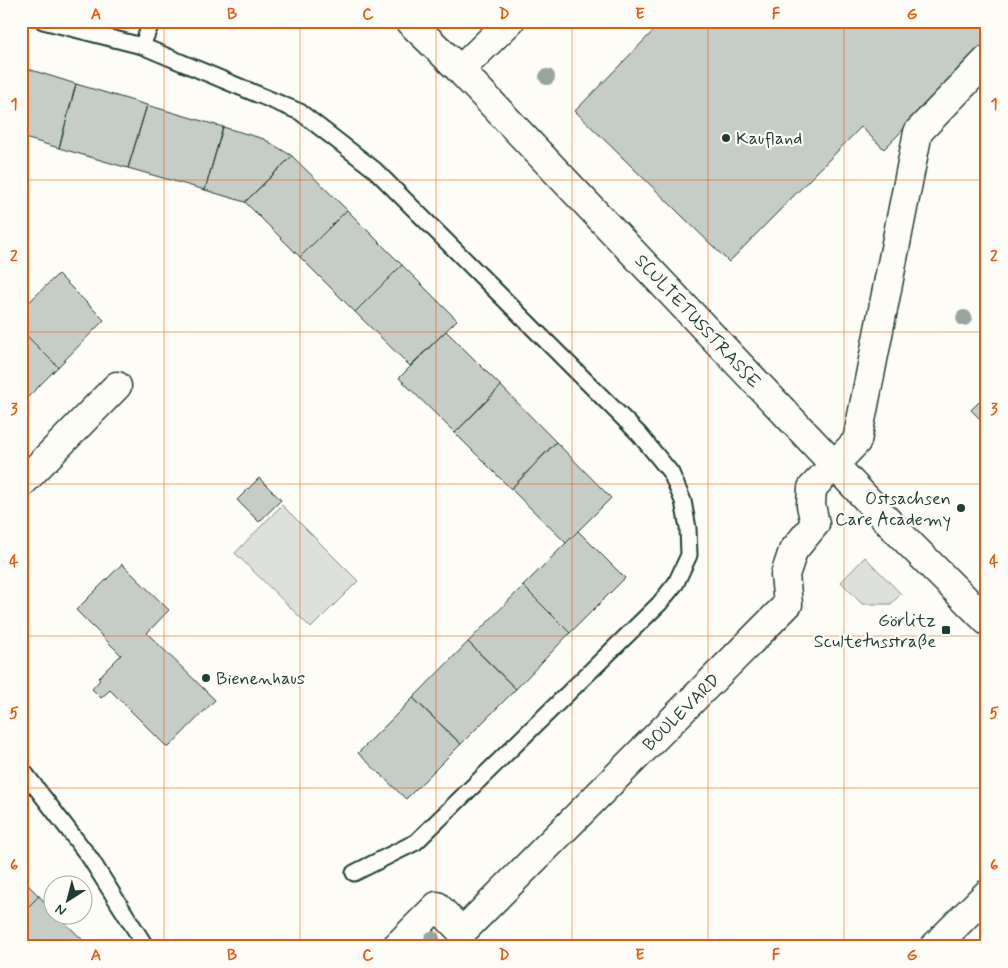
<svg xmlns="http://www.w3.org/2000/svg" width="1008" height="968" font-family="Mynerve,sans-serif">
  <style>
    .green { fill: #dde0db; stroke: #7e8e88 }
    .building { fill: #c6cdc7; stroke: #1f3d34 }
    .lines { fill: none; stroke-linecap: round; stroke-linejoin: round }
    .lane-casing { stroke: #1f3d34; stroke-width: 19 }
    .street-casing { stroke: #1f3d34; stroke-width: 31 }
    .lane { stroke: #fdfcf7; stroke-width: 15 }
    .street { stroke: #fdfcf7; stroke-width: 28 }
    .tree { fill: #98a59e }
    .grid { fill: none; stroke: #e8590c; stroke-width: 1; stroke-opacity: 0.55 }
    .poi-dot { fill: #1f3d34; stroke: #fdfcf7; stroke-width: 2 }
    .labels { text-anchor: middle; stroke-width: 4.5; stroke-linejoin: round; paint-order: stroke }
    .poi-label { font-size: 18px; fill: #1f3d34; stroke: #fdfcf7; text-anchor: start }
    .street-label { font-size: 18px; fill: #1f3d34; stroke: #fdfcf7 }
    .neatline { fill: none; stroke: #e8590c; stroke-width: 2 }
    .grid-label { font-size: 16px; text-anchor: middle; font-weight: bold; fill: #e8590c }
  </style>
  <rect width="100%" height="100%" fill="#fdfcf7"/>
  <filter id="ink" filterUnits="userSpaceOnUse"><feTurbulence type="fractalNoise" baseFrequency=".02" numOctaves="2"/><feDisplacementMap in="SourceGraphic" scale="10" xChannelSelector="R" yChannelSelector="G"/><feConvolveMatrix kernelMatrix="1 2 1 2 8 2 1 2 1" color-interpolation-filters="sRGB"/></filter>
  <g filter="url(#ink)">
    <!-- green -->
    <path class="green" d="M 282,505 L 358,581 L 311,628 L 235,553 Z
      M 865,557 L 901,594 L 891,604 L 862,604 L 841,582 Z"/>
    <!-- building -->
    <path class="building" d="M 663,21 L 987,21 L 987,45 L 884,149 L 861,127 L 729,262 L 575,111 Z
      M 25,68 L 76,84 L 59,148 L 21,137 L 21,80 Z
      M 76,84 L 147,105 L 128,168 L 59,148 Z
      M 147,105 L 223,127 L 205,190 L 128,168 Z
      M 223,127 L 264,139 L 292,156 L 245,202 L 205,190 Z
      M 292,156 L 347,210 L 300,257 L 245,202 Z
      M 347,210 L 402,265 L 355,312 L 300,257 Z
      M 402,265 L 457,320 L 410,366 L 355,312 Z
      M 58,274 L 104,320 L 58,367 L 21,330 L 21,310 Z
      M 21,330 L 58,367 L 21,404 Z
      M 446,331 L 501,386 L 455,433 L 399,378 Z
      M 501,386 L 556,442 L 511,489 L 455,433 Z
      M 987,394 L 987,426 L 971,410 Z
      M 556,442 L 611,498 L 566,543 L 511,489 Z
      M 259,478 L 281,500 L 259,522 L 237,500 Z
      M 578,531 L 625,578 L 570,633 L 523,586 Z
      M 122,564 L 169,610 L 147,633 L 215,700 L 168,748 L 110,690 L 101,698 L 92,689 L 100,680 L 98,678 L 121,655 L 76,610 Z
      M 523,586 L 570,633 L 516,689 L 468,642 Z
      M 468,642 L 516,689 L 461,744 L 413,698 Z
      M 413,698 L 461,744 L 406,799 L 358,753 Z
      M 21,878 L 39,896 L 21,914 Z
      M 39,896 L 52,910 L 52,916 L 58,916 L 85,942 L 80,947 L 21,947 L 21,914 Z"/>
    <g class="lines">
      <!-- lane casing -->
      <g class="lane-casing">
        <path id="lane" d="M 43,21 L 142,46 L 152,21
          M 142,46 L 300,112 L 375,170 L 639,434 L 671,473 L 683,501 L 688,528 L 689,555 L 676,583 L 659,604 L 416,842 L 354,873
          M 21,768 L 90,858 L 146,947"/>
      </g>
      <!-- street casing -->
      <g class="street-casing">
        <path id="street" d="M 409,21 L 460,70 L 897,531 L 987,621
          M 460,70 L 510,21
          M 21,484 L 117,386
          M 396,947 L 437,906 L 462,932 L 788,604 L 785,575 L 793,551 L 815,524 L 811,505 L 812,488 L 857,441 L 918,132 L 987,60
          M 934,947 L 987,894"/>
      </g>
      <!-- lane -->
      <use href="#lane" class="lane"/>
      <!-- street -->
      <use href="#street" class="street"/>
    </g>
    <!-- trees -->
    <g class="tree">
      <circle cx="547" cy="77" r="8"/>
      <circle cx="964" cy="318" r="8"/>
      <circle cx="432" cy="939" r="8"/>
    </g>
  </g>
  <!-- grid -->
  <path class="grid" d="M 164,21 L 164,947M 300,21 L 300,947M 436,21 L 436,947M 572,21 L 572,947M 708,21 L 708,947M 844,21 L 844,947M 21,180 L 987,180M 21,332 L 987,332M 21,484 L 987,484M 21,636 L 987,636M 21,788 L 987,788"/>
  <!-- markers -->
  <g class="poi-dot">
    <circle cx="726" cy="138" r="5"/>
    <circle cx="961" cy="508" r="5"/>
    <rect x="941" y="625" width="10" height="10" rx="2.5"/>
    <circle cx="206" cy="678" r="5"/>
  </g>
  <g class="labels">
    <!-- poi labels -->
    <g class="poi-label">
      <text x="736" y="144">Kaufland</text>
      <text x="951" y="504" text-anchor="end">Ostsachsen<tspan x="951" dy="21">Care Academy</tspan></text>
      <text x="936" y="626" text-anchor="end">Görlitz<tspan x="936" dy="21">Scultetusstraße</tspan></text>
      <text x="216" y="684">Bienenhaus</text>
    </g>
    <!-- street labels -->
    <g class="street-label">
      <text transform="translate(698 321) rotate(47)" y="6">SCULTETUSSTRASSE</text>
      <text transform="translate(681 712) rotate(-45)" y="6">BOULEVARD</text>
    </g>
  </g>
  <!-- margin -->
  <rect width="1008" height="968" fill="none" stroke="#fdfcf7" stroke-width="55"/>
  <!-- north arrow -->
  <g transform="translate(68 900) rotate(216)"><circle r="24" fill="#fdfcf7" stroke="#a4b0a9"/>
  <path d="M0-4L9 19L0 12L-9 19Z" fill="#1f3d34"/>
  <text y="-8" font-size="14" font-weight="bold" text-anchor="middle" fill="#1f3d34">N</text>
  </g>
  <rect x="28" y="28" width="952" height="912" class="neatline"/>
  <g class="grid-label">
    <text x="96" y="19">A</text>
    <text x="232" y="19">B</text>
    <text x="368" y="19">C</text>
    <text x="504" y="19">D</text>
    <text x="640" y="19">E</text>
    <text x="776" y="19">F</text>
    <text x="912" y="19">G</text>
    <text x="14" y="109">1</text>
    <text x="994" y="109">1</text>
    <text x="14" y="261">2</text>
    <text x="994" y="261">2</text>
    <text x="14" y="414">3</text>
    <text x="994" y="414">3</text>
    <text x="14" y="566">4</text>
    <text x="994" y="566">4</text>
    <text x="14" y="718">5</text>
    <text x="994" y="718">5</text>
    <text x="14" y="870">6</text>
    <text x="994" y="870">6</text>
    <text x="96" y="960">A</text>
    <text x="232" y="960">B</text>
    <text x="368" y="960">C</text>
    <text x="504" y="960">D</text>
    <text x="640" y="960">E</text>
    <text x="776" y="960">F</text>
    <text x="912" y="960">G</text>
  </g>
</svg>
